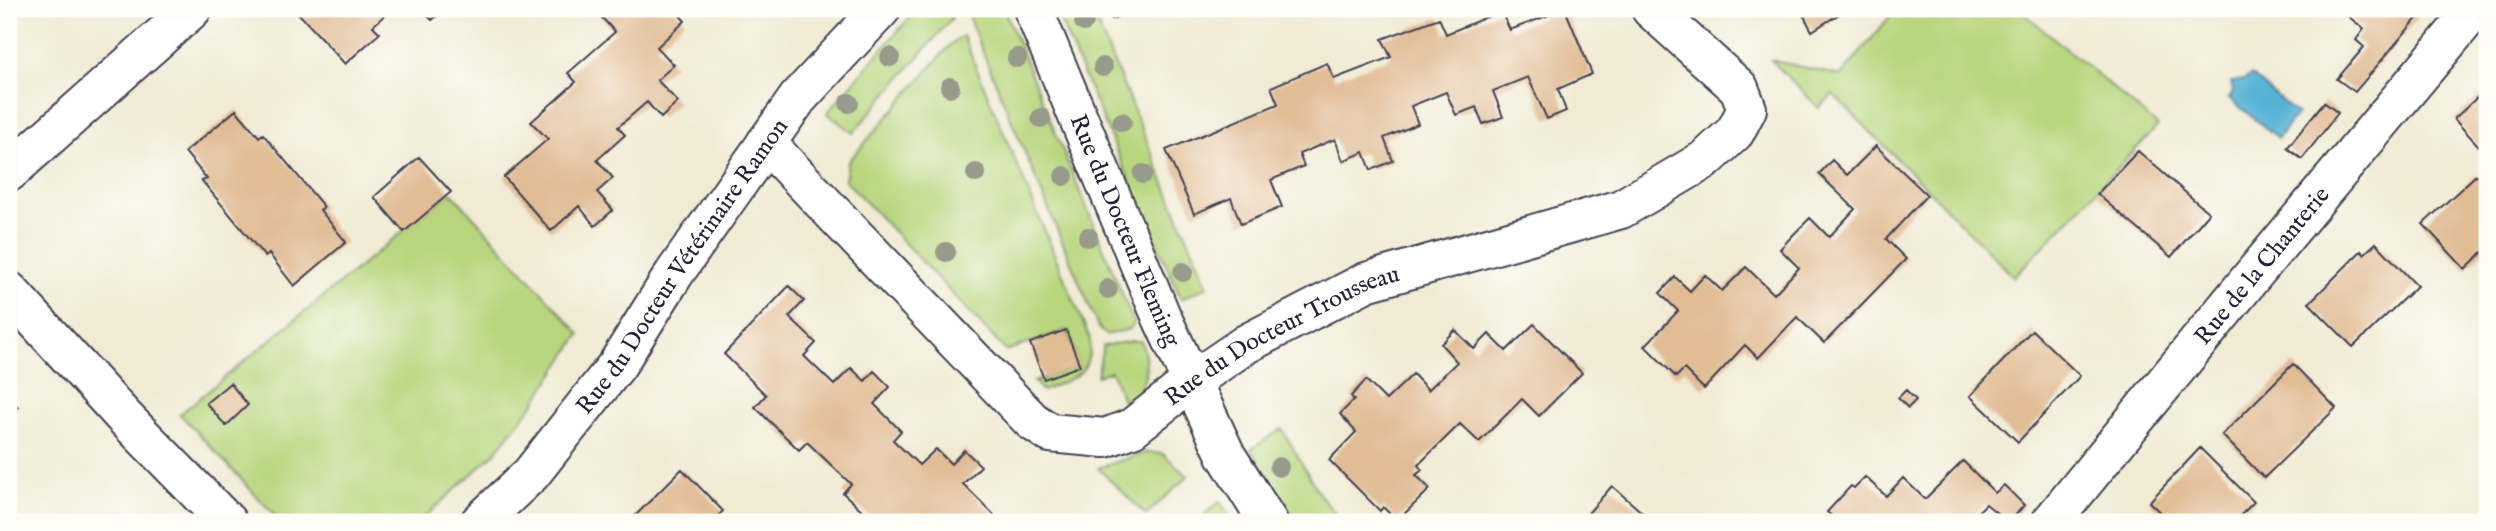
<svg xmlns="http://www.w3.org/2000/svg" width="2496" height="531" font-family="'IM FELL English',serif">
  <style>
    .green { fill: #b7d67d; stroke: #6c7c5c; stroke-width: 2 }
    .water { fill: #57b2d5; stroke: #3c6a88; stroke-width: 2 }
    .building { fill: #e1bc95 }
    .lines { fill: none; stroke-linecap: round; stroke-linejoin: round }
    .minor-casing { stroke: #414052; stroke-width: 42 }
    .minor { stroke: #fff; stroke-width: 38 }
    .tree { fill: #989a8b }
    .labels { text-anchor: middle; stroke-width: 5; stroke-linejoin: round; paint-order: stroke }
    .street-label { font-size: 24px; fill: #22223b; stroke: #fdfcf7 }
  </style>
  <rect width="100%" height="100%" fill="#fdfcf7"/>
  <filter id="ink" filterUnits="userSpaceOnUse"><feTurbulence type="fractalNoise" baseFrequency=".0143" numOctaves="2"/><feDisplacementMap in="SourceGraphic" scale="14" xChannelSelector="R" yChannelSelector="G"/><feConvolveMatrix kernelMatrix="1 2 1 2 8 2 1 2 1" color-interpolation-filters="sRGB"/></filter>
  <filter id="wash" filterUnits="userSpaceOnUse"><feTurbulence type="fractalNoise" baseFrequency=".00686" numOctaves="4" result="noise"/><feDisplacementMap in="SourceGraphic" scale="28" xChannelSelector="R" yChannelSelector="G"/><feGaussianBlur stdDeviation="1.57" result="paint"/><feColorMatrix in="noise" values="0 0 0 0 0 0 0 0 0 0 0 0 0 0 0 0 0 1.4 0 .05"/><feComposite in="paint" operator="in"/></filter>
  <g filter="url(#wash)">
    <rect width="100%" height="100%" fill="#f1ebd4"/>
    <!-- green -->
    <path class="green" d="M 917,9 L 946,9 L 952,18 L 853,133 L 827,113 Z
      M 977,9 L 1004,9 L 1134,322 L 1129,329 L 1106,335 L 1098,327 L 969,19 Z
      M 1055,9 L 1091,9 L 1208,286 L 1181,299 Z
      M 1896,9 L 2019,9 L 2158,126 L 2014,277 L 1833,94 L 1819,108 L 1771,60 L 1841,76 Z
      M 963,36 L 1090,339 C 1091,377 1073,377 1043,391 L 1034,382 L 1079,366 L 1067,330 L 1006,351 L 845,180 L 848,162 L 951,44 Z
      M 451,192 L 580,334 L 535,402 L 494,454 L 419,522 L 281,522 L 180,414 Z
      M 1131,341 L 1141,341 C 1150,366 1148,388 1125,405 L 1111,371 L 1097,376 L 1103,346 Z
      M 1282,429 L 1320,495 L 1342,522 L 1297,522 L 1251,449 Z
      M 1147,452 L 1163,454 L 1188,476 L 1146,515 L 1098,468 Z
      M 1220,502 L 1234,522 L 1196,522 L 1219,502 Z"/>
    <!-- water -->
    <path class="water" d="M 2251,75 L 2297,114 L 2278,138 L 2229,98 L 2233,93 L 2231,82 L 2244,80 Z"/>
    <g id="blocks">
      <!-- building -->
      <path class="building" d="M 304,9 L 388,9 L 389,11 L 373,26 L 380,33 L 345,64 L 299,14 Z
        M 422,9 L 445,9 L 432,20 Z
        M 594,9 L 674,9 L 685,21 L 657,47 L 674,65 L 657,80 L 678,102 L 661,118 L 647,102 L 618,127 L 625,135 L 597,160 L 613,178 L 597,192 L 613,210 L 595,226 L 579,206 L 551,231 L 504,177 L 548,139 L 531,122 L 576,82 L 568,73 L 615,32 Z
        M 1107,9 L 1138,9 L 1112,19 Z
        M 1565,9 L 1592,74 L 1558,89 L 1566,111 L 1547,119 L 1528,77 L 1493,91 L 1503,117 L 1483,124 L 1476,107 L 1456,115 L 1446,92 L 1411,106 L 1418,124 L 1384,138 L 1393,161 L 1371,170 L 1364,152 L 1343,161 L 1335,139 L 1299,154 L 1304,166 L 1271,180 L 1282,207 L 1241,224 L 1231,198 L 1194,214 L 1166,150 L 1278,104 L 1271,87 L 1327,63 L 1334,79 L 1391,57 L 1382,39 L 1439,18 L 1446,34 L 1501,11 L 1510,30 Z
        M 1800,9 L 1847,9 L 1812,31 Z
        M 2339,9 L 2425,9 L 2355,92 L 2337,79 L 2364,47 L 2356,40 L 2364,29 Z
        M 2487,88 L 2487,155 L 2454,119 Z
        M 2324,102 L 2338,113 L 2302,159 L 2287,148 Z
        M 236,110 L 259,137 L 263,134 L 324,207 L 320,210 L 346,242 L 294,286 L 269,254 L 265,257 L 202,181 L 207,179 L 185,152 Z
        M 1876,146 L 1927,195 L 1886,239 L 1906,259 L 1824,343 L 1797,317 L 1758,358 L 1745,345 L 1704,389 L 1684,369 L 1676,377 L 1645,346 L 1678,311 L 1660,293 L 1675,277 L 1690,291 L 1705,275 L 1722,291 L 1746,267 L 1774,294 L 1799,268 L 1780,249 L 1794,234 L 1810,218 L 1829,237 L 1855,209 L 1819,174 L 1832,160 L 1847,175 Z
        M 2138,151 L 2209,213 L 2171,257 L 2097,194 Z
        M 419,157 L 451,192 L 404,232 L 374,197 Z
        M 2476,175 L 2487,187 L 2487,248 L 2465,269 L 2423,224 Z
        M 2376,243 L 2417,286 L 2353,347 L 2309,303 L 2361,251 L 2364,254 Z
        M 789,286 L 804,301 L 789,317 L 816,343 L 804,356 L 834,385 L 851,368 L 865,381 L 874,371 L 890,387 L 874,404 L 901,431 L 893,440 L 919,465 L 936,449 L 951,464 L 964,450 L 981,466 L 963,484 L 1001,522 L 902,522 L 899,519 L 896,522 L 875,522 L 843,493 L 851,484 L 807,442 L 799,450 L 755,407 L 766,395 L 724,354 Z
        M 1534,324 L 1582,373 L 1539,416 L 1522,399 L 1479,442 L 1460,424 L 1418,465 L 1422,470 L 1416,475 L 1430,489 L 1397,521 L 1383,507 L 1380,511 L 1329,460 L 1356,432 L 1340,414 L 1354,400 L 1351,396 L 1366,380 L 1386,400 L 1413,374 L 1428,390 L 1457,362 L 1441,344 L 1455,330 L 1474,349 L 1489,334 L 1506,351 Z
        M 1066,330 L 1080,366 L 1044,379 L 1030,343 Z
        M 2032,330 L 2080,376 L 2018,442 L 1970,396 Z
        M 2293,364 L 2336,408 L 2264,478 L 2222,435 Z
        M 230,383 L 248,405 L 226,426 L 206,403 Z
        M 1906,390 L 1916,400 L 1908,408 L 1898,398 Z
        M 9,397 L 18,407 L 9,416 Z
        M 2200,448 L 2254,502 L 2234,522 L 2170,522 L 2149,502 Z
        M 1963,461 L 1995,493 L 2004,485 L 2024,505 L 2010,522 L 1989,522 L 1997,513 L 1986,504 L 1967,522 L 1838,522 L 1827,512 L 1851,486 L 1854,488 L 1865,477 L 1886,496 L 1903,478 L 1925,499 Z
        M 682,469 L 723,511 L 712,522 L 637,522 L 633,518 Z
        M 1612,486 L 1653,522 L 1587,522 L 1583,519 Z"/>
    </g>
  </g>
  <g filter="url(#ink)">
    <use href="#blocks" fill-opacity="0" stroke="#414052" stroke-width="2"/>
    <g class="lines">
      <!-- minor casing -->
      <g class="minor-casing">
        <g id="minor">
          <path id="s1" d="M 1033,9 L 1162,318 L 1226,455 L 1268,522"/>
          <path id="s2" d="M 766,143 L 1032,421 L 1050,433 L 1105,438 L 1132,428 L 1192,381 L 1246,344 L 1366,282 L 1621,209 L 1706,159 L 1735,132 L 1747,109 L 1739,88 L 1651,9"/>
          <path d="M 9,172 L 192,9"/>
          <path d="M 9,291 L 123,416 L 227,522"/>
          <path id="s3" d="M 480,522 L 531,474 L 617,365 L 674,274 L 798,98 L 881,9"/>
          <path id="s4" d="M 2051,522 L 2253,275 L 2475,9"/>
        </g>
      </g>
      <!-- minor -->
      <use href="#minor" class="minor"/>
    </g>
    <!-- trees -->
    <g class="tree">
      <circle cx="1084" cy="22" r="10"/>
      <circle cx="890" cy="57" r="10"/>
      <circle cx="1017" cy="58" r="10"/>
      <circle cx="1103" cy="67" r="10"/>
      <circle cx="950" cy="87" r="10"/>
      <circle cx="849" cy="103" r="10"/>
      <circle cx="1041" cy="118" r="10"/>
      <circle cx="1122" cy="122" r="10"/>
      <circle cx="976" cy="173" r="10"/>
      <circle cx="1143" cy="174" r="10"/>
      <circle cx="1064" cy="176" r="10"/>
      <circle cx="1088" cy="237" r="10"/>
      <circle cx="946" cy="252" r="10"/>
      <circle cx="1183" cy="272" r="10"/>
      <circle cx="1108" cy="289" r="10"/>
      <circle cx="1279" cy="467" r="10"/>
    </g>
  </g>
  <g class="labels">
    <!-- street labels -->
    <g class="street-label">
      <text dy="8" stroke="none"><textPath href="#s1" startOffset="240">Rue du Docteur Fleming</textPath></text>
      <text dy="8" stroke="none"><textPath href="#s4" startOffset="332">Rue de la Chanterie</textPath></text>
      <text dy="8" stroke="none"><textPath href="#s3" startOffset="327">Rue du Docteur Vétérinaire Ramon</textPath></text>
      <text dy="8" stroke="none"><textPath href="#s2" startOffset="668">Rue du Docteur Trousseau</textPath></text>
    </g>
  </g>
  <!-- margin -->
  <rect width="2496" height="531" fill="none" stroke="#fdfcf7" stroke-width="35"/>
</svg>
